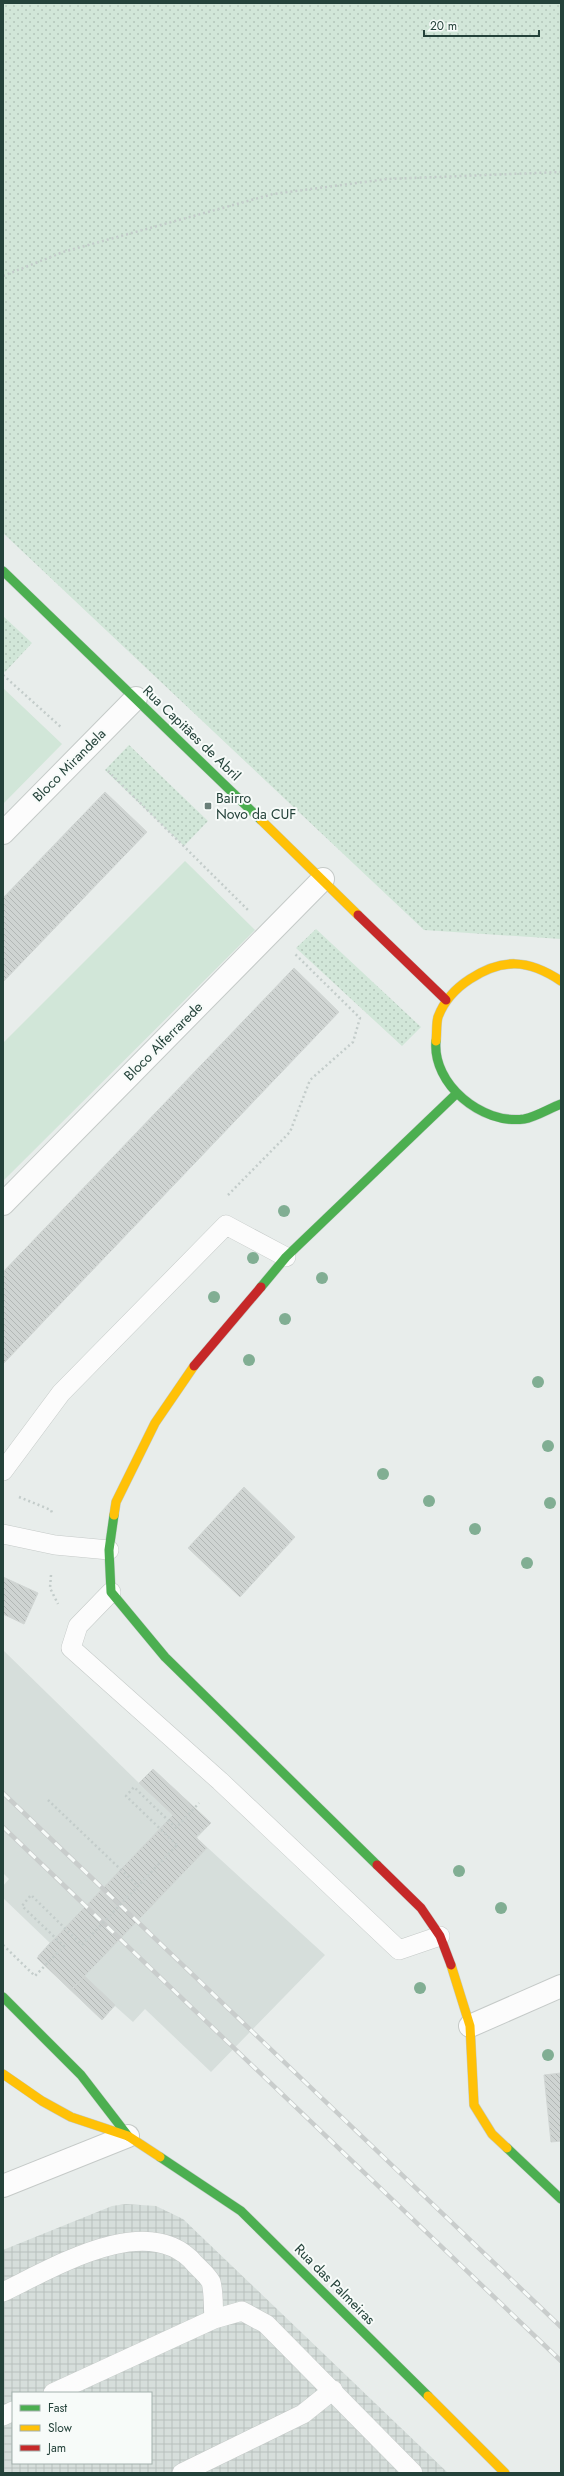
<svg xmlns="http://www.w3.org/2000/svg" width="564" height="2476" font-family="Jost,sans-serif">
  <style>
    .built { fill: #d6dedb }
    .industrial { fill: url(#industrial-grid); fill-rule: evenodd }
    .grass { fill: url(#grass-dots) }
    .park { fill: #d1e6d8 }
    .building { fill: url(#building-back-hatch); stroke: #d1d6d4 }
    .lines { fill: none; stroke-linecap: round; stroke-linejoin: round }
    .lane-casing { stroke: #c5cac8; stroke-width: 20 }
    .street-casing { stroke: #c5cac8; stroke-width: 24 }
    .fast-casing { stroke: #c3cbc8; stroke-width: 10 }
    .slow-casing { stroke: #c3cbc8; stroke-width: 10 }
    .jam-casing { stroke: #c3cbc8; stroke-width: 10 }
    .path { stroke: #c3ccca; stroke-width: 2.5; stroke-dasharray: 2 3; stroke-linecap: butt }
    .lane { stroke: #fcfcfc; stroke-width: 19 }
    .street { stroke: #fcfcfc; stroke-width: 22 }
    .fast { stroke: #4caf50; stroke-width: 9 }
    .slow { stroke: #ffc107; stroke-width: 9 }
    .jam { stroke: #c62828; stroke-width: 9 }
    .rail-casing { stroke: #c9cdcc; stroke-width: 4.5 }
    .rail { stroke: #f7fbf9; stroke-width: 3; stroke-dasharray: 9; stroke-linecap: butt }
    .path-bridge { stroke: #c3ccca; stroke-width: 2.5; stroke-dasharray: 2 3; stroke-linecap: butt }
    .tree { fill: #81ae93 }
    .poi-dot { fill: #697e78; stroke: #f7fbf9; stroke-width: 1.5 }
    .labels { text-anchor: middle; stroke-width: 4; stroke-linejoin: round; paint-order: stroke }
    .street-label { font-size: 14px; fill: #24423a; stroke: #f7fbf9 }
    .poi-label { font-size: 14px; fill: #24423a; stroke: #f7fbf9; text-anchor: start }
  </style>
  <defs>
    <pattern id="industrial-grid" width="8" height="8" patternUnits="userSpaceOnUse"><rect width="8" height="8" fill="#d6dedb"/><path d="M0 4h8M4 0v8" fill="none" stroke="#b8c0bd"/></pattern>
    <pattern id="grass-dots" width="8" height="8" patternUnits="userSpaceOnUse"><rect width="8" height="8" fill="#d1e6d8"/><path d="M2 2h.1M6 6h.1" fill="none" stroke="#b3c6ba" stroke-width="1.8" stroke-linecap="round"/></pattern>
    <pattern id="building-back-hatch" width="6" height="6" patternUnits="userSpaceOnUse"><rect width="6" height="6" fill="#cfd4d2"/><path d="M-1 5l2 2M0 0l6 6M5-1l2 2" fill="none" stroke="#b2b7b5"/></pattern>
  </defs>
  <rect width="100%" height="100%" fill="#e8edeb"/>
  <!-- built -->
  <path class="built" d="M 3,1650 L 139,1783 L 153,1769 L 211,1823 L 197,1838 L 325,1955 L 211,2072 L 145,2009 L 133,2022 L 115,2006 L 102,2020 L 37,1958 L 50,1943 L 3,1898 L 3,1886 L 9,1879 L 3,1873 Z"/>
  <!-- industrial -->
  <path class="industrial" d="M 126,2204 L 156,2206 L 183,2219 L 448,2473 L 3,2473 L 3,2250 L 112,2206 ZM 13,2393 L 151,2393 L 151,2463 L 13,2463 Z"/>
  <!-- grass -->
  <path class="grass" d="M 3,3 L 561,3 L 561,939 L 424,930 L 3,533 Z
    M 3,616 L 32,643 L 5,672 L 3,670 Z
    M 129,745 L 208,821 L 184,846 L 105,770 Z
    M 316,929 L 421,1027 L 402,1046 L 296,948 Z"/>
  <!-- park -->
  <path class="park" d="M 3,688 L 62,744 L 3,804 Z
    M 185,861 L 255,930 L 3,1181 L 3,1043 Z"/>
  <!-- building -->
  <path class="building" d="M 105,792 L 147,832 L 3,982 L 3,898 Z
    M 294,968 L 339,1012 L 3,1364 L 3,1272 Z
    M 244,1487 L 295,1537 L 240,1597 L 188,1548 Z
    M 3,1577 L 38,1593 L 24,1624 L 3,1614 Z
    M 153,1769 L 211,1823 L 196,1837 L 139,1783 Z
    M 173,1815 L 207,1848 L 72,1989 L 38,1956 Z
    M 50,1943 L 115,2005 L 102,2020 L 37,1958 Z
    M 561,2073 L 561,2141 L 551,2142 L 544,2075 Z"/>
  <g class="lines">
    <!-- lane casing -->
    <g class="lane-casing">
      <path id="lane" d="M 3,1471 L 61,1393 L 226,1225 L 286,1257
        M 3,1534 L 55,1545 L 109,1550
        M 111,1592 L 78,1626 L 71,1648 L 220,1781 L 399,1950 L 440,1936
        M 3,2292 C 53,2268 149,2209 195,2264 C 200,2269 208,2276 211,2282 C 214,2292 213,2308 214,2319
        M 53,2393 L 214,2319 L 242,2311 L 266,2324 L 413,2473
        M 3,2416 L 13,2411
        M 182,2473 L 303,2414 L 333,2390"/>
    </g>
    <!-- street casing -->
    <g class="street-casing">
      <path id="street" d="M 3,833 L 136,698
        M 3,1204 L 323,879
        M 470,2026 L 561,1986
        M 3,2186 L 128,2136"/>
    </g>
    <!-- fast casing -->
    <g class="fast-casing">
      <path id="fast" d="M 3,571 L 261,820
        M 436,1041 C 432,1084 482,1125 524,1119 C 536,1117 550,1108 561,1104
        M 261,1287 L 286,1257 L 455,1095
        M 114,1515 L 109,1550 L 111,1592 L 165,1657 L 377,1865
        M 3,1997 L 81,2075 L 128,2136
        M 507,2148 L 561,2199
        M 160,2157 L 241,2211 L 428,2396"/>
    </g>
    <!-- slow casing -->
    <g class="slow-casing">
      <path id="slow" d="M 261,820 L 358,915
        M 436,1041 C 437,1034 436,1024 438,1017 C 444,1001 456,988 470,979 C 502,958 528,959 561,981
        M 114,1515 L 116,1502 L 155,1423 L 194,1366
        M 451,1965 L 470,2026 L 474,2105 L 492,2134 L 507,2148
        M 3,2074 L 42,2101 L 71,2117 L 128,2136 L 160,2157
        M 428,2396 L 505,2473"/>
    </g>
    <!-- jam casing -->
    <g class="jam-casing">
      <path id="jam" d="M 358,915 L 446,1000
        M 194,1366 L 261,1287
        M 377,1865 L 421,1908 L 440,1936 L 451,1965"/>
    </g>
    <!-- path -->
    <path class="path" d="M 3,276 L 63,252 L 273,194 L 387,179 L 561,172
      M 3,675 L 62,728
      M 108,771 L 248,910
      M 228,1195 L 290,1132 L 310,1080 L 353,1042 L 360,1018 L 294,953
      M 19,1497 L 51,1510 L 52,1513
      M 51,1575 L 50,1588 L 58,1604
      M 48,1800 L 138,1886
      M 177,1845 L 126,1796 L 134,1787 L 176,1828 L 199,1803
      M 3,1945 L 35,1976 L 64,1946 L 22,1906 L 31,1895 L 82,1945"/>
    <!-- lane -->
    <use href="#lane" class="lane"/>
    <!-- street -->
    <use href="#street" class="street"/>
    <!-- fast -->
    <use href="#fast" class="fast"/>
    <!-- slow -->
    <use href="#slow" class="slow"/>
    <!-- jam -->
    <use href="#jam" class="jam"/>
    <!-- rail casing -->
    <g class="rail-casing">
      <path id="rail" d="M 3,1793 L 561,2327
        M 3,1827 L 561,2361"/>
    </g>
    <!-- rail -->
    <use href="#rail" class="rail"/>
    <!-- path-bridge -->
    <path class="path-bridge" d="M 82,1945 L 177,1845"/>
  </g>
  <!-- trees -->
  <g class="tree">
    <circle cx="284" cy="1211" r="6"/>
    <circle cx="253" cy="1258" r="6"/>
    <circle cx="322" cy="1278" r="6"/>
    <circle cx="214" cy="1297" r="6"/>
    <circle cx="285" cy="1319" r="6"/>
    <circle cx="249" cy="1360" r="6"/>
    <circle cx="538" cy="1382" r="6"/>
    <circle cx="548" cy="1446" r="6"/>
    <circle cx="383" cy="1474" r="6"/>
    <circle cx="429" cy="1501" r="6"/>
    <circle cx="550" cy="1503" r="6"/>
    <circle cx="475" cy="1529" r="6"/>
    <circle cx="527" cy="1563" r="6"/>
    <circle cx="459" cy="1871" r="6"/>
    <circle cx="501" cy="1908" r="6"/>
    <circle cx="420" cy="1988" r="6"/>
    <circle cx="548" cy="2055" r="6"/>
  </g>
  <!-- markers -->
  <rect class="poi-dot" x="204" y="802" width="8" height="8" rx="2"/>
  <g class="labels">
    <!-- street labels -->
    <g class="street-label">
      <text transform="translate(192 733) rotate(44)" y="5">Rua Capitães de Abril</text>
      <text transform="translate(69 765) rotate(-45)" y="5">Bloco Mirandela</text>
      <text transform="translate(163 1041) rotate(-45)" y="5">Bloco Alferrarede</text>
      <text transform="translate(335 2284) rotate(45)" y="5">Rua das Palmeiras</text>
    </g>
    <!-- poi labels -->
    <g class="poi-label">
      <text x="216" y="803">Bairro<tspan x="216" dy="16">Novo da CUF</tspan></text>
    </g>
  </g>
  <!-- border -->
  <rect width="564" height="2476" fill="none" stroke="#24423a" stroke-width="8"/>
  <!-- legend -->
  <rect x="12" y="2392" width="140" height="72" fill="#f7fbf9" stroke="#a3b1ad"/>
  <rect x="20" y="2405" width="20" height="6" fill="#4caf50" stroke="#a3b1ad"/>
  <text x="48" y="2412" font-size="12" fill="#24423a">Fast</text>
  <rect x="20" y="2425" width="20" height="6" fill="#ffc107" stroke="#a3b1ad"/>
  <text x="48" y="2432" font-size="12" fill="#24423a">Slow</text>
  <rect x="20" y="2445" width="20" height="6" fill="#c62828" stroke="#a3b1ad"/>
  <text x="48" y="2452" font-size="12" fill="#24423a">Jam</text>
  <!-- scale -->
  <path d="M424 30v6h115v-6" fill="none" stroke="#24423a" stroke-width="2"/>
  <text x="430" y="30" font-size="12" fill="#24423a" stroke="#f7fbf9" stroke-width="3" paint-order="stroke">20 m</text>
</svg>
